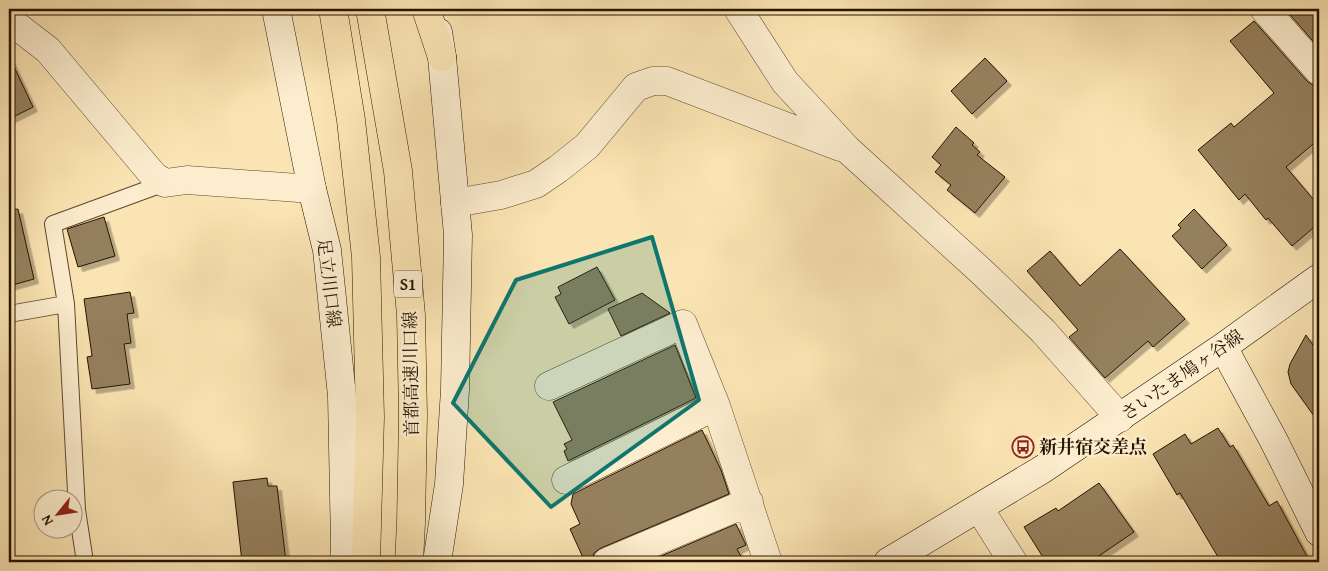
<svg xmlns="http://www.w3.org/2000/svg" width="1328" height="571" font-family="'Gentium Book Plus','Noto Serif JP',serif">
  <style>
    .building { fill: #95805d; stroke: #261400; filter: url(#shadow) }
    .lines { fill: none; stroke-linecap: round; stroke-linejoin: round }
    .lane-casing { stroke: #5b482d; stroke-width: 18 }
    .street-casing { stroke: #5b482d; stroke-width: 29 }
    .secondary-casing { stroke: #261400; stroke-width: 29 }
    .highway-casing { stroke: #261400; stroke-width: 29 }
    .lane { stroke: #fcedce; stroke-width: 16 }
    .street { stroke: #fcedce; stroke-width: 28 }
    .secondary { stroke: #fcedce; stroke-width: 28 }
    .highway { stroke: #fbe4b3; stroke-width: 28 }
    .marked { fill: #0f766e; fill-opacity: 0.2; stroke: #0f766e; stroke-width: 4; stroke-linejoin: round }
    .labels { text-anchor: middle; stroke-width: 5; stroke-linejoin: round; paint-order: stroke }
    .shield { fill: #fcedce; stroke: #66553e; stroke-width: 1 }
    .shield-label { font-size: 16px; font-weight: bold; fill: #261400 }
    .street-label { font-size: 18px; fill: #261400; stroke: #fcedce }
    .poi-label { font-size: 18px; font-weight: bold; fill: #261400; stroke: #fcedce; text-anchor: start }
  </style>
  <defs>
    <filter id="shadow"><feDropShadow dx="4.5" dy="4.5" stdDeviation="0" flood-color="#0004"/></filter>
  </defs>
  <rect width="100%" height="100%" fill="#fbe4b3"/>
  <filter id="stains"><feTurbulence type="fractalNoise" baseFrequency=".004" numOctaves="4"/><feColorMatrix values="0 0 0 0 .2 0 0 0 0 .09 0 0 0 0 .02 0 0 0 .5 -.17"/></filter>
  <radialGradient id="worn" r=".72"><stop offset=".6" stop-color="#630" stop-opacity="0"/><stop offset="1" stop-color="#630" stop-opacity=".3"/></radialGradient>
  <!-- building -->
  <path class="building" d="M 1285,9 L 1319,9 L 1319,48 Z
    M 1254,21 L 1307,81 L 1314,86 L 1319,86 L 1319,139 L 1286,167 L 1319,206 L 1319,223 L 1292,246 L 1268,218 L 1266,220 L 1245,194 L 1239,200 L 1198,150 L 1231,123 L 1234,127 L 1274,93 L 1230,41 Z
    M 9,56 L 33,107 L 9,119 Z
    M 985,58 L 1007,81 L 972,114 L 951,91 Z
    M 956,127 L 974,143 L 972,145 L 980,152 L 977,155 L 1005,177 L 975,213 L 947,190 L 951,185 L 935,172 L 941,165 L 932,157 Z
    M 18,209 L 34,279 L 9,286 L 9,210 Z
    M 1194,209 L 1227,245 L 1202,269 L 1172,236 L 1181,228 L 1178,225 Z
    M 104,217 L 115,256 L 78,267 L 67,229 Z
    M 1120,249 L 1185,319 L 1153,347 L 1148,341 L 1105,378 L 1069,337 L 1078,330 L 1027,271 L 1050,251 L 1080,286 Z
    M 597,267 L 615,300 L 569,324 L 555,297 L 561,294 L 558,287 Z
    M 130,292 L 134,313 L 127,314 L 131,343 L 124,344 L 130,384 L 92,389 L 87,357 L 92,356 L 84,299 Z
    M 642,293 L 670,313 L 621,336 L 608,309 Z
    M 1306,335 L 1319,354 L 1319,423 L 1291,384 L 1288,372 L 1290,364 Z
    M 675,345 L 696,398 L 568,461 L 564,451 L 567,449 L 564,444 L 572,440 L 553,402 Z
    M 1218,428 L 1230,447 L 1233,445 L 1269,506 L 1277,501 L 1310,562 L 1221,562 L 1180,493 L 1177,495 L 1153,454 L 1185,434 L 1191,444 Z
    M 702,430 L 721,470 L 729,494 L 601,548 L 594,553 L 592,562 L 585,562 L 570,529 L 580,524 L 571,504 L 573,494 Z
    M 267,478 L 268,486 L 277,486 L 286,562 L 242,562 L 233,482 Z
    M 1099,483 L 1134,532 L 1090,562 L 1046,562 L 1024,527 L 1056,508 L 1058,511 Z
    M 736,524 L 746,545 L 737,549 L 744,562 L 647,562 Z"/>
  <g class="lines">
    <!-- lane casing -->
    <g class="lane-casing">
      <path id="lane" d="M 9,314 L 66,304
        M 85,562 L 77,510 L 66,304 L 53,224 L 165,183"/>
    </g>
    <!-- street casing -->
    <g class="street-casing">
      <path id="street" d="M 738,9 L 785,82 L 847,149 L 983,273 L 1043,331 L 1120,418
        M 1264,9 L 1319,71
        M 9,20 L 48,50 L 154,176 L 165,183 L 187,180 L 312,189
        M 455,203 L 501,195 L 536,184 L 558,169 L 587,146 L 636,87 L 653,81 L 667,81 L 840,147
        M 549,386 L 683,324 L 716,406 L 768,562
        M 566,480 L 716,406
        M 979,508 L 1013,562
        M 607,562 L 749,502"/>
    </g>
    <!-- secondary casing -->
    <g class="secondary-casing">
      <path id="secondary" d="M 276,9 L 312,189 L 327,250 L 342,396 L 345,545 L 344,562
        M 1223,347 L 1274,441 L 1319,532
        M 437,562 L 449,484 L 455,390 L 458,235 L 442,57 L 438,32
        M 888,562 L 1043,469 L 1223,347 L 1319,278"/>
    </g>
    <!-- highway casing -->
    <g class="highway-casing">
      <path id="highway" d="M 333,9 L 351,120 L 366,257 L 370,417 L 366,562
        M 370,9 L 398,171 L 411,315 L 413,415 L 411,523 L 409,562
        M 426,9 L 442,57"/>
    </g>
    <!-- lane -->
    <use href="#lane" class="lane"/>
    <!-- street -->
    <use href="#street" class="street"/>
    <!-- secondary -->
    <use href="#secondary" class="secondary"/>
    <!-- highway -->
    <use href="#highway" class="highway"/>
  </g>
  <!-- marked area -->
  <path class="marked" d="M 652,237 L 699,400 L 551,507 L 453,403 L 516,280 Z"/>
  <!-- icons -->
  <defs>
    <g id="bus-ring" transform="scale(1.125)"><circle r="9.5" fill="#fcedce" stroke="#8f2418" stroke-width="1.5"/><path d="M-5-6H5V4H4V6H2V4H-2V6H-4V4H-5ZM-3.5-4V0h7V-4ZM-3.5 1.2v1.5H-2V1.2ZM2 1.2v1.5H3.5V1.2Z" fill="#8f2418"/></g>
  </defs>
  <g fill-rule="evenodd">
    <use href="#bus-ring" x="1023" y="447"/>
  </g>
  <g class="labels">
    <!-- shield labels -->
    <rect class="shield" x="394" y="270.5" width="28" height="27" rx="4"/>
    <g class="shield-label">
      <text x="408" y="290">S1</text>
    </g>
    <!-- street labels -->
    <g class="street-label">
      <text transform="translate(329 283) rotate(83)" y="6">足立川口線</text>
      <text transform="translate(411 374) rotate(-91)" y="6">首都高速川口線</text>
      <text transform="translate(1182 375) rotate(-35)" y="6">さいたま鳩ヶ谷線</text>
    </g>
    <!-- poi labels -->
    <g class="poi-label">
      <text x="1039" y="453">新井宿交差点</text>
    </g>
  </g>
  <!-- margin -->
  <rect width="1328" height="571" fill="none" stroke="#fbe4b3" stroke-width="30"/>
  <rect x="10" y="10" width="1308" height="551" fill="none" stroke="#261400" stroke-width="2.5"/>
  <rect x="15" y="15" width="1298" height="541" fill="none" stroke="#261400"/>
  <!-- north arrow -->
  <g transform="translate(58 514) rotate(240)"><circle r="24" fill="#fcedce" stroke="#a6967c"/>
  <path d="M0-4L9 19L0 12L-9 19Z" fill="#8f2418"/>
  <text y="-8" font-size="14" font-weight="bold" text-anchor="middle" fill="#261400">N</text>
  </g>
  <rect width="100%" height="100%" filter="url(#stains)"/>
  <rect width="100%" height="100%" fill="url(#worn)"/>
</svg>
